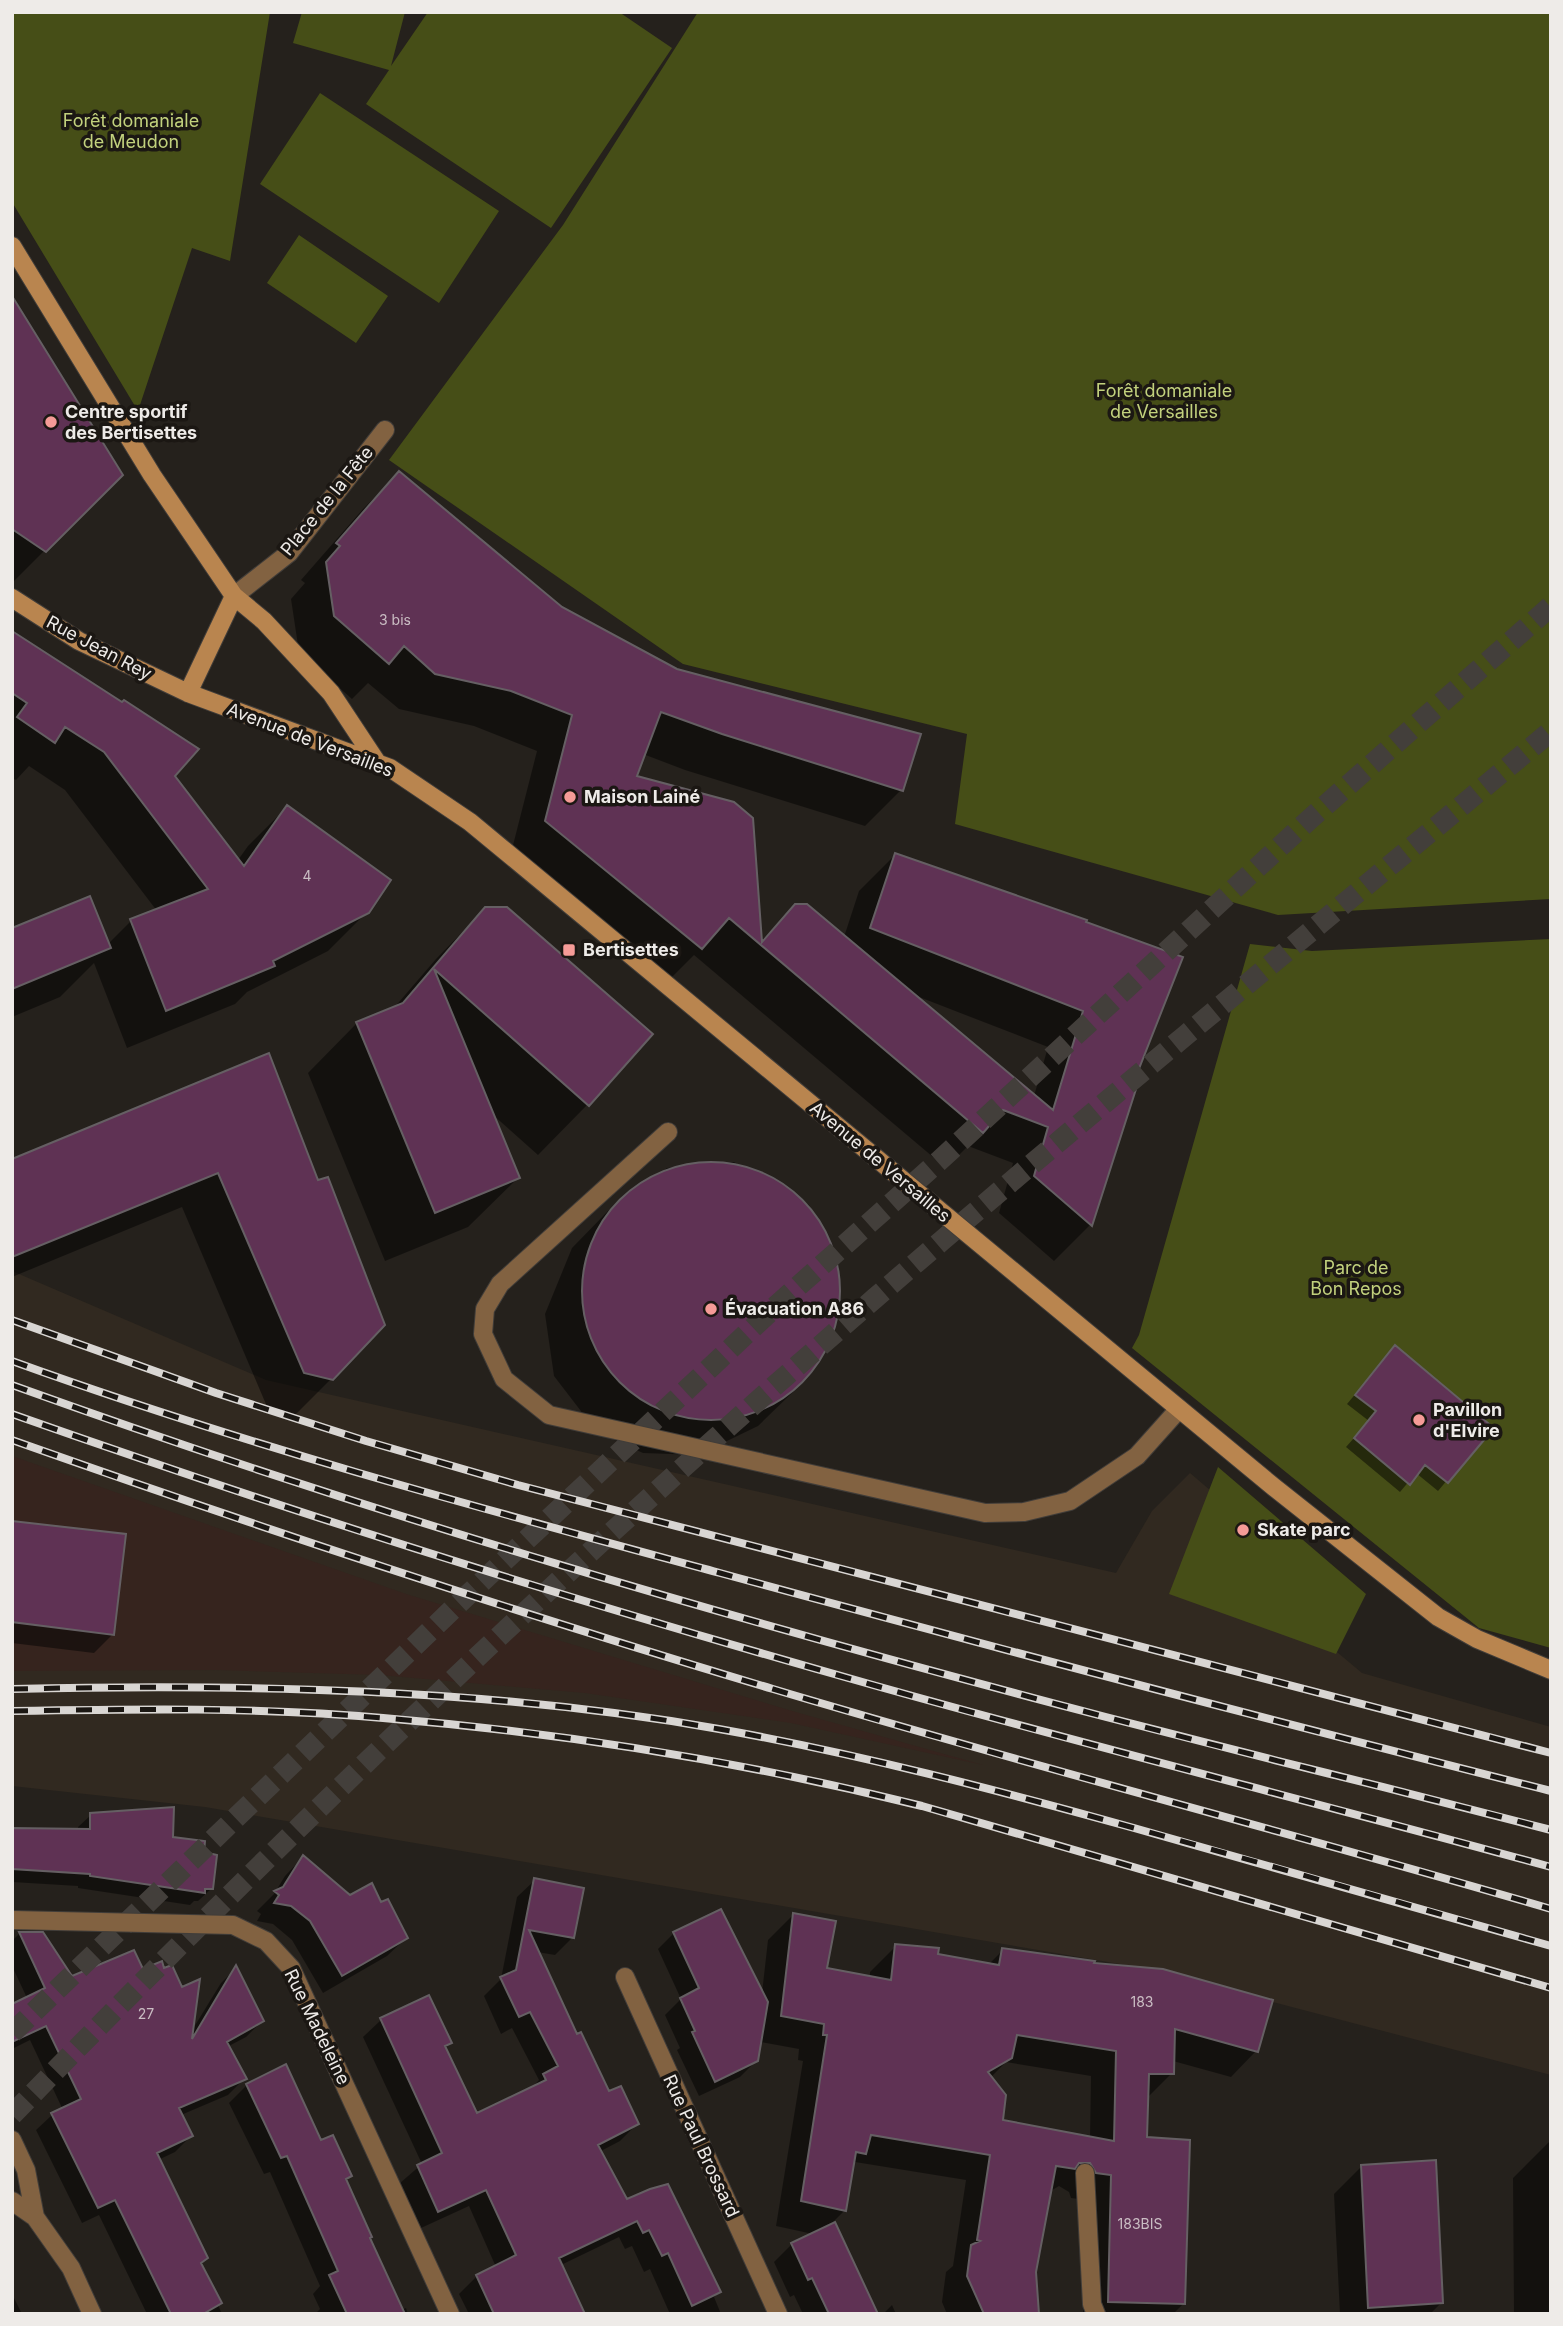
<svg xmlns="http://www.w3.org/2000/svg" width="1563" height="2326" font-family="Inter,sans-serif">
  <style>
    .built { fill: #312920 }
    .industrial { fill: #36241e }
    .green { fill: #464e17 }
    .shadow { fill: #0007; fill-rule: evenodd }
    .building { fill: #5f3254; stroke: #655f63; stroke-width: 2; fill-rule: evenodd }
    .lines { fill: none; stroke-linecap: round; stroke-linejoin: round }
    .highway-tunnel { stroke: #433f3b; stroke-width: 21; stroke-dasharray: 21 10; stroke-linecap: butt }
    .lane-casing { stroke: #413d39; stroke-width: 20 }
    .street-casing { stroke: #413d39; stroke-width: 20 }
    .secondary-casing { stroke: #413d39; stroke-width: 20 }
    .lane { stroke: #826241; stroke-width: 18 }
    .street { stroke: #826241; stroke-width: 18 }
    .secondary { stroke: #b9854f; stroke-width: 18 }
    .rail-casing { stroke: #d9d6d3; stroke-width: 8 }
    .rail { stroke: #1b1713; stroke-width: 5; stroke-dasharray: 16; stroke-linecap: butt }
    .poi-dot { fill: #f59b97; stroke: #1b1713; stroke-width: 2.5 }
    .labels { text-anchor: middle; stroke-width: 7; stroke-linejoin: round; paint-order: stroke }
    .number-label { font-size: 14px; fill: #cabdc3 }
    .park-label { font-size: 18px; fill: #c2d17d; stroke: #1b1713 }
    .poi-label { font-size: 18px; font-weight: bold; fill: #eeebe8; stroke: #1b1713; text-anchor: start }
    .street-label { font-size: 18px; fill: #eeebe8; stroke: #1b1713 }
  </style>
  <rect width="100%" height="100%" fill="#25211c"/>
  <!-- built -->
  <path class="built" d="M 12,1271 L 266,1380 L 1116,1573 L 1152,1511 L 1190,1473 L 1341,1602 L 1325,1642 L 1362,1673 L 1551,1727 L 1551,2075 L 1143,1968 L 205,1807 L 12,1786 Z"/>
  <!-- industrial -->
  <path class="industrial" d="M 12,1456 L 406,1594 L 792,1711 L 983,1765 L 791,1723 L 585,1693 L 380,1675 L 216,1670 L 12,1671 Z"/>
  <!-- green -->
  <path class="green" d="M 12,12 L 270,12 L 230,261 L 192,248 L 138,411 L 12,202 Z
    M 302,12 L 405,12 L 391,66 L 428,12 L 619,12 L 672,48 L 551,228 L 366,104 L 389,70 L 293,43 Z
    M 698,12 L 1551,12 L 1551,899 L 1278,915 L 955,824 L 967,734 L 683,664 L 389,460 L 563,225 Z
    M 320,93 L 499,211 L 439,303 L 260,184 Z
    M 299,235 L 388,296 L 356,343 L 267,283 Z
    M 1551,939 L 1551,1648 L 1479,1628 L 1132,1348 L 1139,1335 L 1250,944 L 1312,951 Z
    M 1218,1467 L 1366,1594 L 1336,1654 L 1169,1594 Z"/>
  <!-- shadow -->
  <path class="shadow" d="M 12,299 L 121,474 L 12,583 Z
    M 399,473 L 561,608 L 901,790 L 865,826 L 685,770 L 643,754 L 634,778 L 761,941 L 795,906 L 844,937 L 859,891 L 895,855 L 1084,921 L 1131,1086 L 1134,1087 L 1090,1225 L 1054,1261 L 999,1213 L 1013,1163 L 968,1146 L 946,1168 L 694,955 L 665,984 L 510,857 L 537,751 L 474,726 L 399,709 L 368,683 L 352,699 L 299,652 L 291,599 L 305,583 L 301,580 L 363,509 ZM 914,995 L 1048,1047 L 1034,1096 Z
    M 12,633 L 173,776 L 238,860 L 248,846 L 287,807 L 367,912 L 328,951 L 247,992 L 235,1004 L 127,1048 L 94,963 L 60,997 L 12,1017 L 12,930 L 108,944 L 131,921 L 157,911 L 65,790 L 29,766 L 16,780 L 12,778 Z
    M 486,908 L 651,1034 L 587,1105 L 538,1155 L 492,1114 L 518,1178 L 468,1227 L 385,1261 L 308,1073 L 357,1023 L 393,1009 L 436,959 Z
    M 268,1056 L 317,1182 L 331,1379 L 295,1415 L 268,1409 L 182,1207 L 12,1277 L 12,1161 Z
    M 734,1162 L 809,1205 L 839,1268 L 834,1333 L 795,1390 L 758,1426 L 698,1455 L 643,1453 L 597,1432 L 554,1376 L 545,1314 L 572,1248 L 608,1211 L 667,1168 Z
    M 1395,1347 L 1491,1428 L 1438,1491 L 1416,1473 L 1400,1492 L 1346,1447 L 1369,1421 L 1347,1404 Z
    M 12,1523 L 113,1634 L 94,1653 L 12,1643 Z
    M 91,1815 L 171,1839 L 202,1854 L 211,1889 L 198,1901 L 194,1901 L 190,1905 L 78,1888 L 78,1886 L 12,1882 L 12,1831 L 78,1831 L 78,1827 Z
    M 303,1857 L 350,1897 L 406,1938 L 387,1956 L 323,1993 L 292,1940 L 273,1924 L 257,1921 L 261,1914 L 257,1911 L 274,1894 L 285,1876 Z
    M 535,1880 L 573,1937 L 555,1955 L 537,1952 L 576,2037 L 608,2093 L 637,2124 L 620,2141 L 599,2152 L 627,2202 L 719,2292 L 714,2297 L 721,2314 L 670,2314 L 650,2269 L 644,2272 L 632,2246 L 625,2249 L 619,2237 L 561,2265 L 583,2314 L 469,2314 L 459,2294 L 477,2276 L 496,2267 L 469,2206 L 421,2228 L 400,2183 L 422,2164 L 363,2037 L 381,2020 L 449,2042 L 444,2048 L 476,2115 L 530,2090 L 539,2080 L 512,2028 L 501,2034 L 484,1996 L 501,1979 L 517,1897 Z
    M 793,1915 L 825,1969 L 870,1978 L 870,1972 L 896,1946 L 988,1965 L 1003,1950 L 1092,1964 L 1256,2051 L 1231,2077 L 1173,2061 L 1172,2073 L 1146,2099 L 1145,2139 L 1184,2303 L 1173,2314 L 1083,2314 L 1086,2200 L 1071,2198 L 1069,2192 L 1059,2186 L 1049,2192 L 1035,2272 L 1038,2314 L 947,2314 L 942,2302 L 946,2272 L 953,2266 L 966,2180 L 855,2162 L 852,2165 L 845,2210 L 833,2222 L 876,2314 L 803,2314 L 794,2295 L 790,2297 L 774,2262 L 792,2244 L 813,2234 L 776,2226 L 803,2061 L 798,2060 L 799,2049 L 760,2042 L 757,2060 L 740,2077 L 699,2096 L 677,2050 L 680,2048 L 665,2015 L 681,1999 L 658,1949 L 674,1933 L 762,1993 L 768,1940 ZM 1006,2062 L 1091,2076 L 1090,2138 L 1001,2121 L 990,2078 Z
    M 20,1933 L 72,1978 L 142,1971 L 191,2032 L 221,1983 L 236,1968 L 262,2021 L 246,2037 L 227,2047 L 244,2079 L 228,2095 L 181,2115 L 191,2136 L 175,2152 L 158,2160 L 200,2264 L 222,2314 L 147,2314 L 99,2215 L 82,2223 L 36,2130 L 52,2115 L 63,2110 L 30,2040 L 12,2049 L 12,2006 L 27,1998 L 12,1966 L 12,1941 Z
    M 247,2085 L 320,2143 L 350,2175 L 345,2180 L 368,2238 L 401,2310 L 406,2308 L 408,2314 L 315,2314 L 320,2309 L 313,2294 L 320,2286 L 270,2172 L 264,2174 L 229,2103 Z
    M 1551,2140 L 1551,2314 L 1514,2314 L 1513,2178 Z
    M 1362,2166 L 1442,2302 L 1430,2314 L 1340,2314 L 1334,2194 Z
    M 12,2294 L 22,2314 L 12,2314 Z
    M 892,2305 L 896,2314 L 883,2314 Z"/>
  <!-- building -->
  <path class="building" d="M 12,296 L 123,475 L 46,552 L 12,529 Z
    M 399,471 L 562,607 L 677,669 L 921,734 L 903,791 L 722,734 L 661,712 L 637,776 L 734,802 L 753,818 L 762,942 L 795,904 L 807,904 L 1053,1110 L 1083,1011 L 870,928 L 895,853 L 1087,920 L 1086,922 L 1183,957 L 1133,1084 L 1137,1086 L 1092,1226 L 1034,1176 L 1048,1127 L 1003,1110 L 983,1133 L 729,918 L 702,949 L 545,821 L 572,715 L 511,691 L 435,674 L 404,646 L 389,664 L 334,616 L 326,562 L 340,546 L 336,543 Z
    M 12,631 L 122,702 L 124,700 L 199,749 L 175,776 L 244,866 L 287,805 L 391,880 L 369,913 L 273,961 L 275,966 L 166,1011 L 130,919 L 208,889 L 104,752 L 65,727 L 55,743 L 17,717 L 27,703 L 12,693 Z
    M 90,896 L 111,948 L 12,989 L 12,928 Z
    M 485,907 L 507,907 L 653,1034 L 589,1106 L 434,969 L 520,1178 L 435,1213 L 356,1022 L 403,1003 Z
    M 269,1053 L 318,1180 L 328,1177 L 385,1325 L 333,1380 L 304,1373 L 218,1173 L 12,1257 L 12,1159 Z
    M582 1291a129 129 0 1 1 258 0a129 129 0 1 1-258 0Z
    M 1395,1345 L 1494,1428 L 1448,1483 L 1425,1465 L 1410,1485 L 1354,1438 L 1376,1411 L 1355,1395 Z
    M 12,1521 L 126,1534 L 114,1635 L 12,1622 Z
    M 174,1807 L 173,1837 L 205,1841 L 204,1852 L 217,1855 L 213,1889 L 205,1889 L 205,1893 L 90,1876 L 90,1874 L 12,1869 L 12,1828 L 90,1829 L 90,1813 Z
    M 303,1855 L 350,1895 L 372,1883 L 381,1902 L 388,1899 L 408,1938 L 342,1976 L 310,1921 L 291,1906 L 274,1903 L 279,1895 L 274,1891 L 283,1887 Z
    M 534,1878 L 584,1888 L 574,1938 L 529,1930 L 577,2034 L 581,2032 L 609,2091 L 621,2086 L 639,2124 L 598,2145 L 627,2199 L 650,2189 L 668,2184 L 721,2292 L 692,2306 L 668,2253 L 662,2256 L 649,2230 L 643,2233 L 637,2221 L 559,2258 L 585,2314 L 494,2314 L 476,2275 L 516,2255 L 486,2190 L 438,2212 L 417,2165 L 442,2153 L 380,2018 L 429,1995 L 452,2043 L 445,2046 L 477,2113 L 546,2080 L 543,2074 L 558,2066 L 530,2012 L 519,2017 L 500,1977 L 516,1970 Z
    M 721,1909 L 768,2002 L 758,2061 L 715,2082 L 692,2032 L 695,2031 L 680,1998 L 699,1988 L 673,1932 Z
    M 793,1913 L 836,1921 L 827,1968 L 891,1980 L 895,1944 L 939,1948 L 938,1954 L 999,1965 L 1002,1948 L 1095,1961 L 1094,1963 L 1163,1969 L 1273,2000 L 1258,2052 L 1175,2029 L 1174,2074 L 1149,2074 L 1147,2137 L 1190,2140 L 1185,2304 L 1108,2302 L 1111,2175 L 1096,2173 L 1090,2163 L 1079,2163 L 1075,2169 L 1056,2166 L 1036,2272 L 1039,2314 L 984,2314 L 967,2276 L 971,2245 L 980,2241 L 977,2240 L 990,2155 L 871,2135 L 866,2154 L 856,2152 L 846,2211 L 801,2201 L 827,2035 L 823,2035 L 824,2024 L 781,2016 ZM 1017,2035 L 1116,2051 L 1114,2141 L 1003,2120 L 1006,2095 L 988,2072 L 1012,2058 Z
    M 19,1932 L 43,1932 L 72,1976 L 134,1950 L 143,1969 L 162,1961 L 164,1968 L 172,1965 L 182,1987 L 200,1979 L 192,2039 L 236,1965 L 264,2021 L 227,2042 L 247,2079 L 179,2108 L 193,2136 L 157,2153 L 208,2258 L 201,2263 L 222,2303 L 203,2314 L 171,2314 L 115,2200 L 98,2208 L 51,2113 L 81,2099 L 46,2026 L 12,2042 L 12,2004 L 45,1988 Z
    M 286,2064 L 321,2140 L 333,2135 L 352,2176 L 346,2179 L 372,2237 L 370,2238 L 405,2314 L 347,2314 L 329,2275 L 338,2271 L 287,2156 L 281,2158 L 246,2084 Z
    M 1436,2160 L 1443,2303 L 1368,2308 L 1361,2165 Z
    M 835,2222 L 878,2314 L 829,2314 L 812,2278 L 808,2280 L 791,2243 Z"/>
  <g class="lines">
    <!-- highway-tunnel -->
    <path class="highway-tunnel" d="M 12,2033 L 456,1606 L 777,1305 L 939,1161 L 1310,819 L 1551,606
      M 12,2115 C 220,1901 434,1693 655,1493 C 945,1229 1251,983 1551,731"/>
    <!-- lane casing -->
    <g class="lane-casing">
      <path id="lane" d="M 234,596 L 289,553 L 385,430
        M 668,1132 L 500,1284 L 485,1309 L 483,1334 L 504,1379 L 549,1415 L 985,1513 L 1024,1512 L 1070,1501 L 1137,1456 L 1179,1409"/>
    </g>
    <!-- street casing -->
    <g class="street-casing">
      <path id="street" d="M 12,1920 L 233,1925 L 266,1941 L 291,1968 L 450,2314
        M 625,1977 L 778,2314
        M 12,2140 L 26,2170 L 35,2217
        M 1085,2173 L 1092,2304 L 1096,2314
        M 12,2201 L 35,2217 L 71,2268 L 92,2314"/>
    </g>
    <!-- secondary casing -->
    <g class="secondary-casing">
      <path id="secondary" d="M 12,246 L 152,475 L 234,596 L 264,621 L 331,693 L 378,764
        M 12,598 L 79,641 L 188,693 L 390,768 L 470,822 L 1275,1488 L 1438,1617 L 1477,1639 L 1551,1670
        M 188,693 L 234,596"/>
    </g>
    <!-- lane -->
    <use href="#lane" class="lane"/>
    <!-- street -->
    <use href="#street" class="street"/>
    <!-- secondary -->
    <use href="#secondary" class="secondary"/>
    <!-- rail casing -->
    <g class="rail-casing">
      <path id="rail" d="M 12,1320 L 216,1393 L 366,1441 L 518,1485 L 1551,1753
        M 12,1361 C 244,1445 483,1509 720,1573 C 996,1648 1273,1721 1551,1791
        M 12,1385 C 370,1514 738,1621 1106,1717 C 1254,1756 1403,1791 1551,1830
        M 12,1414 C 296,1514 584,1604 873,1685 C 1098,1748 1325,1805 1551,1867
        M 12,1440 C 264,1529 517,1613 773,1689 C 1031,1766 1292,1833 1551,1909
        M 12,1689 C 248,1684 486,1688 719,1729 C 859,1754 997,1790 1134,1828 C 1273,1866 1412,1906 1551,1946
        M 12,1711 C 136,1709 260,1707 383,1718 C 566,1733 744,1762 922,1806 L 1551,1988"/>
    </g>
    <!-- rail -->
    <use href="#rail" class="rail"/>
  </g>
  <!-- markers -->
  <g class="poi-dot">
    <circle cx="51" cy="422" r="7"/>
    <circle cx="570" cy="797" r="7"/>
    <rect x="562" y="943" width="14" height="14" rx="3.5"/>
    <circle cx="711" cy="1309" r="7"/>
    <circle cx="1419" cy="1420" r="7"/>
    <circle cx="1243" cy="1530" r="7"/>
  </g>
  <g class="labels">
    <!-- number labels -->
    <g class="number-label">
      <text x="395" y="625">3 bis</text>
      <text x="307" y="881">4</text>
      <text x="1142" y="2007">183</text>
      <text x="146" y="2019">27</text>
      <text x="1140" y="2229">183BIS</text>
    </g>
    <!-- park labels -->
    <g class="park-label">
      <text x="131" y="127">Forêt domaniale<tspan x="131" dy="21">de Meudon</tspan></text>
      <text x="1164" y="397">Forêt domaniale<tspan x="1164" dy="21">de Versailles</tspan></text>
      <text x="1356" y="1274">Parc de<tspan x="1356" dy="21">Bon Repos</tspan></text>
    </g>
    <!-- poi labels -->
    <g class="poi-label">
      <text x="65" y="418">Centre sportif<tspan x="65" dy="21">des Bertisettes</tspan></text>
      <text x="584" y="803">Maison Lainé</text>
      <text x="583" y="956">Bertisettes</text>
      <text x="725" y="1315">Évacuation A86</text>
      <text x="1433" y="1416">Pavillon<tspan x="1433" dy="21">d'Elvire</tspan></text>
      <text x="1257" y="1536">Skate parc</text>
    </g>
    <!-- street labels -->
    <g class="street-label">
      <text transform="translate(327 501) rotate(-51)" y="6">Place de la Fête</text>
      <text transform="translate(99 648) rotate(28)" y="6">Rue Jean Rey</text>
      <text transform="translate(310 740) rotate(21)" y="6">Avenue de Versailles</text>
      <text transform="translate(880 1162) rotate(40)" y="6">Avenue de Versailles</text>
      <text transform="translate(317 2027) rotate(64)" y="6">Rue Madeleine</text>
      <text transform="translate(701 2146) rotate(65)" y="6">Rue Paul Brossard</text>
    </g>
  </g>
  <!-- border -->
  <rect width="1563" height="2326" fill="none" stroke="#eeebe8" stroke-width="28"/>
</svg>
